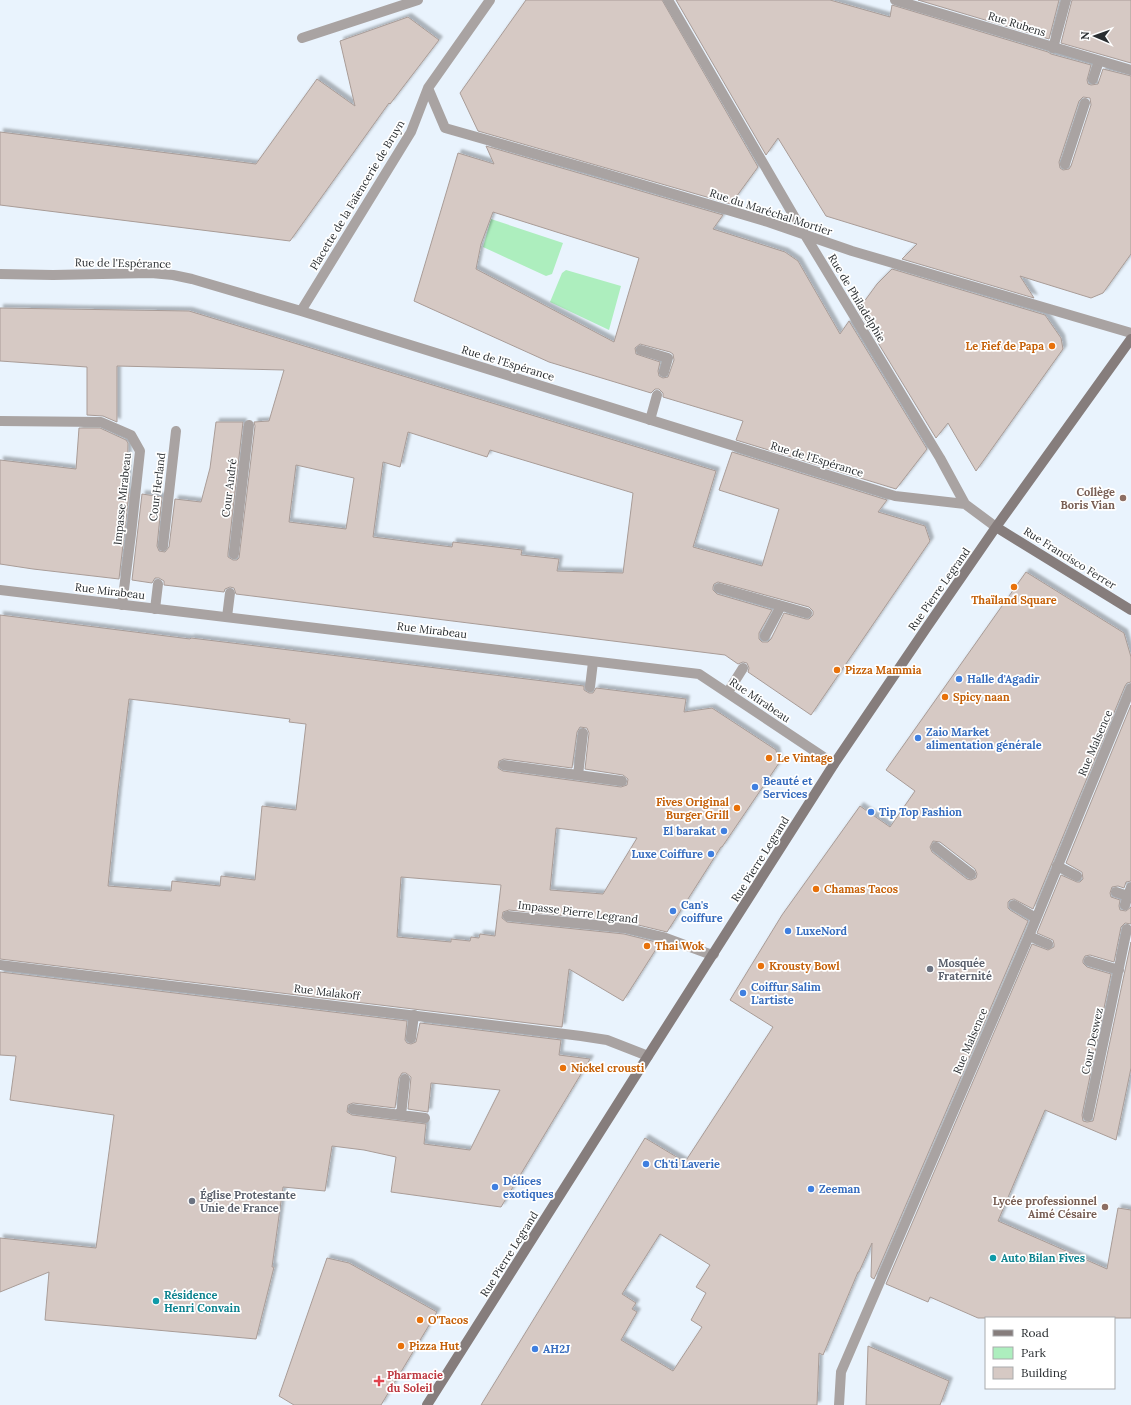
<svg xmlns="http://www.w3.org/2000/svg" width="1131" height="1405" font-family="Lora,serif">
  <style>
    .green { fill: #adeebe }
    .building { fill: #d6c9c4; stroke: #a99c97; fill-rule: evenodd; filter: url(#shadow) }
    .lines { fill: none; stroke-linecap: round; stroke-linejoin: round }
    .lane { stroke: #a9a3a2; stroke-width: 10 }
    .street { stroke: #a9a3a2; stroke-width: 10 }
    .secondary { stroke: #867d7c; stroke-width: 10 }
    .food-dot { fill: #e8710a; stroke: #fff; stroke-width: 1.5 }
    .education-dot { fill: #8d6e63; stroke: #fff; stroke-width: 1.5 }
    .shop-dot { fill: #3f7fe0; stroke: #fff; stroke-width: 1.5 }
    .worship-dot { fill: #6b7280; stroke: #fff; stroke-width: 1.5 }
    .culture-dot { fill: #0f9aa8; stroke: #fff; stroke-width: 1.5 }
    .health-dot { fill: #e0444e; stroke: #fff; stroke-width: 1.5 }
    .labels { text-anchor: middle; stroke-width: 3.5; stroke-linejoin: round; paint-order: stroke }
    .street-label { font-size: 11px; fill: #2a2e31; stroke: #fff }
    .food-label { font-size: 11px; font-weight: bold; fill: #c56008; stroke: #fff; text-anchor: start }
    .education-label { font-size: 11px; font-weight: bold; fill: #785e54; stroke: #fff; text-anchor: end }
    .shop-label { font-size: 11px; font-weight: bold; fill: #366cbe; stroke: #fff; text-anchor: start }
    .worship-label { font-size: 11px; font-weight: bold; fill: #5b616d; stroke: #fff; text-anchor: start }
    .culture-label { font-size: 11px; font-weight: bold; fill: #0d838f; stroke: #fff; text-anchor: start }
    .health-label { font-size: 11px; font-weight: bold; fill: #be3a42; stroke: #fff; text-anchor: start }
  </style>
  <defs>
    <filter id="shadow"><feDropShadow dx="3.5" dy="-3.5" stdDeviation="1" flood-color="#0004"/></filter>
  </defs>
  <rect width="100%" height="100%" fill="#e9f3fd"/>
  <!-- green -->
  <path class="green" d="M 491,219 L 563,243 L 552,274 L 546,276 L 483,247 Z
    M 566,270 L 621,286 L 609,330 L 550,302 L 562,273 Z"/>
  <!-- building -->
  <path class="building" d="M 526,0 L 662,0 L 758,167 L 731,204 L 478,131 L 460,93 Z
    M 676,0 L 830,0 L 890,17 L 892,5 L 1048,52 L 1051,54 L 1091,65 L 1087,80 L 1088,84 L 1091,85 L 1098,84 L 1103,69 L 1131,76 L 1131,254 L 1103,293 L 1091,298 L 1020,276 L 1034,298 L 902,259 L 917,244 L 826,216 L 778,138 L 766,155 ZM 1083,97 L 1090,98 L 1091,105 L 1071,166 L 1069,169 L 1063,170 L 1060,168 L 1059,162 L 1079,101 Z
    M 918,0 L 1059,0 L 1049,39 Z
    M 1072,0 L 1131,0 L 1131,63 L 1061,43 Z
    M 408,17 L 439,40 L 390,104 L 389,103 L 290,241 L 0,205 L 0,132 L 256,164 L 317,79 L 355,106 L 340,41 Z
    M 486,146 L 723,215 L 713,229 L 785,252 L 798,261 L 840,334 L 849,321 L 927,449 L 896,489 L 736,440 L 743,421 L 663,397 L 663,393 L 659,389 L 655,389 L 651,393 L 549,362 L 414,301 L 458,153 L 494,164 ZM 493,212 L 639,258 L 614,342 L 476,269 L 481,244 ZM 640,344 L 670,352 L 673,354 L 674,360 L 668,377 L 663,378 L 659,376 L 658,371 L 660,362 L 636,354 L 635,348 Z
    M 892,269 L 1045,315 L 1061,338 L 1063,349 L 976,471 L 948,423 L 936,438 L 858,310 L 877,284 Z
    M 0,308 L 189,311 L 716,471 L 693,547 L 762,566 L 779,509 L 719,490 L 732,452 L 887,500 L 878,512 L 925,526 L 930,541 L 811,715 L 748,672 L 749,668 L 747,663 L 743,662 L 738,664 L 725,655 L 236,594 L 234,588 L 230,587 L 225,589 L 224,592 L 164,585 L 164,581 L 159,578 L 155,578 L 152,583 L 132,580 L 142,494 L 162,497 L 157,546 L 159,551 L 165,552 L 169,547 L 175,499 L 201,502 L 210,468 L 216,422 L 243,422 L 228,553 L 228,557 L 233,560 L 237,560 L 239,558 L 255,426 L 254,422 L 269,421 L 284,370 L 117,366 L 117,422 L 103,416 L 87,415 L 87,367 L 0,361 ZM 408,432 L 487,457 L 490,450 L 633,493 L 623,573 L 557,571 L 559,559 L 521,555 L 522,550 L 453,542 L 452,547 L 373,537 L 383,462 L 400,467 ZM 296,465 L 354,478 L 346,529 L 289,522 ZM 718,582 L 809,607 L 813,611 L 813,615 L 809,619 L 806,619 L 784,613 L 771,639 L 768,642 L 762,642 L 759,639 L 759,633 L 772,610 L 717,594 L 713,590 L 713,587 L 714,584 Z
    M 79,428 L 100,428 L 126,440 L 128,443 L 127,493 L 129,493 L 119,579 L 33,569 L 0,564 L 0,460 L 76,469 Z
    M 1026,572 L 1124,633 L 1131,657 L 1131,682 L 1127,683 L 1125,686 L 1033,909 L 1014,899 L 1010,900 L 1008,902 L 1008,908 L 1010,910 L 1028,921 L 874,1279 L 871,1277 L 872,1243 L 859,1272 L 858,1272 L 823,1355 L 819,1353 L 817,1405 L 481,1405 L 645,1138 L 685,1162 L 773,1027 L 730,1000 L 782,915 L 860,806 L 890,827 L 915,791 L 886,770 ZM 933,841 L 940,842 L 975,869 L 977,874 L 976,878 L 971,880 L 967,879 L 932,852 L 930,847 ZM 660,1234 L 710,1265 L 696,1287 L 706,1293 L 691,1320 L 702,1327 L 673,1371 L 621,1340 L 637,1312 L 632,1309 L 636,1303 L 622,1294 Z
    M 0,615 L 190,639 L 191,638 L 584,686 L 584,690 L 589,693 L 593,693 L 596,688 L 686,699 L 684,712 L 712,708 L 776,750 L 779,763 L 722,847 L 721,847 L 667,932 L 626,922 L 509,910 L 503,912 L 502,918 L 507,922 L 624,934 L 660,943 L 623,1001 L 569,969 L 562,1027 L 0,959 ZM 129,699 L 172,704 L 290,719 L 289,722 L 306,724 L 296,810 L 262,806 L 255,880 L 221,876 L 220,886 L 172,881 L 171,891 L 108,886 L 118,790 ZM 580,727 L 587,728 L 589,733 L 585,769 L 623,775 L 628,779 L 627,785 L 621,787 L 503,771 L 498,768 L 499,761 L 504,759 L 572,768 L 577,732 ZM 556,828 L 637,838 L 603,894 L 550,890 ZM 401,877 L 501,885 L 495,936 L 480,934 L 479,938 L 471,937 L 470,941 L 451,939 L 451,942 L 397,937 Z
    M 1131,705 L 1131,881 L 1126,882 L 1124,888 L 1118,886 L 1112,887 L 1110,893 L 1111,897 L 1120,900 L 1119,906 L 1120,910 L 1126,911 L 1131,907 L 1131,924 L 1125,923 L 1121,927 L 1114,962 L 1090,955 L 1085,956 L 1083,960 L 1083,963 L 1087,967 L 1111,974 L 1082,1115 L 1083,1121 L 1087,1122 L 1093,1121 L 1094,1117 L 1131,942 L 1131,1068 L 1116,1140 L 1045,1110 L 998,1221 L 1107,1269 L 1118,1208 L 1131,1210 L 1131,1318 L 978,1318 L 930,1297 L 928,1302 L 886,1284 L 1032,944 L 1048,950 L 1054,947 L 1054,944 L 1053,940 L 1037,933 L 1061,875 L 1077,882 L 1080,882 L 1083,879 L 1082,872 L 1066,863 Z
    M 0,972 L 407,1021 L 405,1040 L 407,1043 L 411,1044 L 416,1042 L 420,1023 L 561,1040 L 559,1055 L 590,1059 L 501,1207 L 391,1192 L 396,1157 L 364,1150 L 332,1146 L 325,1191 L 283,1187 L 272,1267 L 274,1267 L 256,1339 L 45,1320 L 49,1272 L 0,1292 L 0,1238 L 96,1248 L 114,1115 L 10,1100 L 16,1056 L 0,1055 ZM 402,1073 L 406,1073 L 411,1077 L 408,1109 L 428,1112 L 431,1083 L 500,1090 L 470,1150 L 424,1144 L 426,1124 L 352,1115 L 347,1112 L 348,1105 L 353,1103 L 395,1108 L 399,1078 Z
    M 327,1258 L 349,1263 L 437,1312 L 381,1405 L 294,1405 L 279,1396 Z
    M 868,1346 L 949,1381 L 940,1405 L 866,1405 Z"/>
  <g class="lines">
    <!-- lane -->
    <path class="lane" d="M 302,38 L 418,0
      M 1053,48 L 1066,0
      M 1093,79 L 1099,61
      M 1065,164 L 1085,103
      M 641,350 L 668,358 L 664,372
      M 650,420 L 657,395
      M 0,421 L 101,422 L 131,435 L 140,451 L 131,534 L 122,605
      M 163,546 L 176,431
      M 234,554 L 249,425
      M 719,588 L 807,613
      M 155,609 L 158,584
      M 227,617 L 230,593
      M 765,636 L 781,606
      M 590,687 L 593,662
      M 728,692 L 743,668
      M 504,765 L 622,781
      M 578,775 L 583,733
      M 936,847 L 971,874
      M 1057,866 L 1077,876
      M 1116,892 L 1128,896
      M 1014,905 L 1036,918
      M 1125,905 L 1131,887
      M 508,916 L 625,928 L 663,937 L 712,955 L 714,954
      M 1029,936 L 1048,944
      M 1089,961 L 1119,970
      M 411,1038 L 414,1015
      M 353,1109 L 425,1118
      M 401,1115 L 405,1079
      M 1088,1116 L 1127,929"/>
    <!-- street -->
    <path class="street" d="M 668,0 L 805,235 L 940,458 L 965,504
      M 895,0 L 1131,70
      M 428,88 L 445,128 L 596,171 L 768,222 L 852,251 L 1131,333
      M 0,274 L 53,275 L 151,273 L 173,275 L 192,279 L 301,311 L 895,496 L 965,504 L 996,527
      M 301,311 L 411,132 L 428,88 L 490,0
      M 0,590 L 699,674 L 834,764
      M 0,965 L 581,1036 L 607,1040 L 648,1056
      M 839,1405 L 841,1372 L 1029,936 L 1131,688"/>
    <!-- secondary -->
    <path class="secondary" d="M 996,527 L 1131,610
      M 427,1405 L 648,1056 L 834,764 L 927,627 L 996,527 L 1131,339"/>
  </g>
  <!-- markers -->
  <g class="food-dot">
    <circle cx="1052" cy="346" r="4"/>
    <circle cx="1014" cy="587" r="4"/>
    <circle cx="837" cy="670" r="4"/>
    <circle cx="945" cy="697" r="4"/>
    <circle cx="769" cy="758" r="4"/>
    <circle cx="737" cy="808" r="4"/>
    <circle cx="816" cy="889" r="4"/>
    <circle cx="647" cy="946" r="4"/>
    <circle cx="761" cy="966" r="4"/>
    <circle cx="563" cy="1068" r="4"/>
    <circle cx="420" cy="1320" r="4"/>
    <circle cx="401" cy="1346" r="4"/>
  </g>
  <g class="education-dot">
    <circle cx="1123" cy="498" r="4"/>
    <circle cx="1105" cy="1207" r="4"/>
  </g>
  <g class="shop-dot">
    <circle cx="959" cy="679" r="4"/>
    <circle cx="918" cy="738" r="4"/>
    <circle cx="755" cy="787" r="4"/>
    <circle cx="871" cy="812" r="4"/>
    <circle cx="724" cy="831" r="4"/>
    <circle cx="711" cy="854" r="4"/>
    <circle cx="673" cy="911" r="4"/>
    <circle cx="788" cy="931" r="4"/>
    <circle cx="743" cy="993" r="4"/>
    <circle cx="646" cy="1164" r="4"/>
    <circle cx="495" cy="1187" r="4"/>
    <circle cx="811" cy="1189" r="4"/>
    <circle cx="535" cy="1349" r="4"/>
  </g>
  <g class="worship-dot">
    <circle cx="930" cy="969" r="4"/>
    <circle cx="192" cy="1201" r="4"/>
  </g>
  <g class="culture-dot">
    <circle cx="993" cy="1258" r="4"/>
    <circle cx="156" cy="1301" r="4"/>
  </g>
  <path class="health-dot" d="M377 1375h4v4h4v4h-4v4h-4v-4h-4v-4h4z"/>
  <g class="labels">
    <!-- street labels -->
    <g class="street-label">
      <text transform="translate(1017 24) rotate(17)" y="4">Rue Rubens</text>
      <text transform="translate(357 195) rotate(-59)" y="4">Placette de la Faïencerie de Bruyn</text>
      <text transform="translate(771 212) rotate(18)" y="4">Rue du Maréchal Mortier</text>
      <text transform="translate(123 263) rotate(1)" y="4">Rue de l'Espérance</text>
      <text transform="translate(857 298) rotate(59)" y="4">Rue de Philadelphie</text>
      <text transform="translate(508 363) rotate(17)" y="4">Rue de l'Espérance</text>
      <text transform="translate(817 459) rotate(17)" y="4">Rue de l'Espérance</text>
      <text transform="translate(157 487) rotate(-83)" y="4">Cour Herland</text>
      <text transform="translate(229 488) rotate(-83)" y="4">Cour André</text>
      <text transform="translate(122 499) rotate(-84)" y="4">Impasse Mirabeau</text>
      <text transform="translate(1070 558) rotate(32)" y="4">Rue Francisco Ferrer</text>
      <text transform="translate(939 589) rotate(-55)" y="4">Rue Pierre Legrand</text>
      <text transform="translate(110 591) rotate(7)" y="4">Rue Mirabeau</text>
      <text transform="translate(432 630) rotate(7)" y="4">Rue Mirabeau</text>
      <text transform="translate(760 700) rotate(34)" y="4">Rue Mirabeau</text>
      <text transform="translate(1095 743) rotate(-67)" y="4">Rue Malsence</text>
      <text transform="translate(760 859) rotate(-58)" y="4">Rue Pierre Legrand</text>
      <text transform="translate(578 912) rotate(7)" y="4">Impasse Pierre Legrand</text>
      <text transform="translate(327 992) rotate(7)" y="4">Rue Malakoff</text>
      <text transform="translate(970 1041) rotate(-67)" y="4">Rue Malsence</text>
      <text transform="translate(1092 1041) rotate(-78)" y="4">Cour Deswez</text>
      <text transform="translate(509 1254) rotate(-58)" y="4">Rue Pierre Legrand</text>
    </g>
    <!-- food labels -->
    <g class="food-label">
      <text x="1044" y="350" text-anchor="end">Le Fief de Papa</text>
      <text x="1014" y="604" text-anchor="middle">Thaïland Square</text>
      <text x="845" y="674">Pizza Mammia</text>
      <text x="953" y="701">Spicy naan</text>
      <text x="777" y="762">Le Vintage</text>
      <text x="729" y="806" text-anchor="end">Fives Original<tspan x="729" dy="13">Burger Grill</tspan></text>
      <text x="824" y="893">Chamas Tacos</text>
      <text x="655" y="950">Thai Wok</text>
      <text x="769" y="970">Krousty Bowl</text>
      <text x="571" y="1072">Nickel crousti</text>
      <text x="428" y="1324">O'Tacos</text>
      <text x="409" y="1350">Pizza Hut</text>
    </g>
    <!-- education labels -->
    <g class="education-label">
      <text x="1115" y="496">Collège<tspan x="1115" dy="13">Boris Vian</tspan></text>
      <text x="1097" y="1205">Lycée professionnel<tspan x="1097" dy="13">Aimé Césaire</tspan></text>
    </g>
    <!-- shop labels -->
    <g class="shop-label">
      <text x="967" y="683">Halle d'Agadir</text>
      <text x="926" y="736">Zaio Market<tspan x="926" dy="13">alimentation générale</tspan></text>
      <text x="763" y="785">Beauté et<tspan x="763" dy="13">Services</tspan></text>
      <text x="879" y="816">Tip Top Fashion</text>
      <text x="716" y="835" text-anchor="end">El barakat</text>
      <text x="703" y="858" text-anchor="end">Luxe Coiffure</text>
      <text x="681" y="909">Can's<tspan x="681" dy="13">coiffure</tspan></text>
      <text x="796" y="935">LuxeNord</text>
      <text x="751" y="991">Coiffur Salim<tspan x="751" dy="13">L'artiste</tspan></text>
      <text x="654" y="1168">Ch'ti Laverie</text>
      <text x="503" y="1185">Délices<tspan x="503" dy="13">exotiques</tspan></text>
      <text x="819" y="1193">Zeeman</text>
      <text x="543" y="1353">AH2J</text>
    </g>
    <!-- worship labels -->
    <g class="worship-label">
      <text x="938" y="967">Mosquée<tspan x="938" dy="13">Fraternité</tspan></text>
      <text x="200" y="1199">Église Protestante<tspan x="200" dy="13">Unie de France</tspan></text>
    </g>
    <!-- culture labels -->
    <g class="culture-label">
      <text x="1001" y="1262">Auto Bilan Fives</text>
      <text x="164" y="1299">Résidence<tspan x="164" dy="13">Henri Convain</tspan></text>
    </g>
    <!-- health labels -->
    <g class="health-label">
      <text x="387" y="1379">Pharmacie<tspan x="387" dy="13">du Soleil</tspan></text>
    </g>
  </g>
  <!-- legend -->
  <rect x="985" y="1317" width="130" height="72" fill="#ffffff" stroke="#aaabad"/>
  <rect x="993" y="1330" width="20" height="6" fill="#867d7c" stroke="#aaabad"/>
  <text x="1021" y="1337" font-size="12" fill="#2a2e31">Road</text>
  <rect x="993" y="1347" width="20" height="12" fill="#adeebe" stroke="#aaabad"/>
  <text x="1021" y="1357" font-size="12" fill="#2a2e31">Park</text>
  <rect x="993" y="1367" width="20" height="12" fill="#d6c9c4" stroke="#aaabad"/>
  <text x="1021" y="1377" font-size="12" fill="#2a2e31">Building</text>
  <!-- north arrow -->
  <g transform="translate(1095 36) rotate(272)" stroke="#ffffff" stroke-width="3" paint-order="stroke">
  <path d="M0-3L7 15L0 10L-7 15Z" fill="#2a2e31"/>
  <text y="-6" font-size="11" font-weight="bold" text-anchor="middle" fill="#2a2e31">N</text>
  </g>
</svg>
